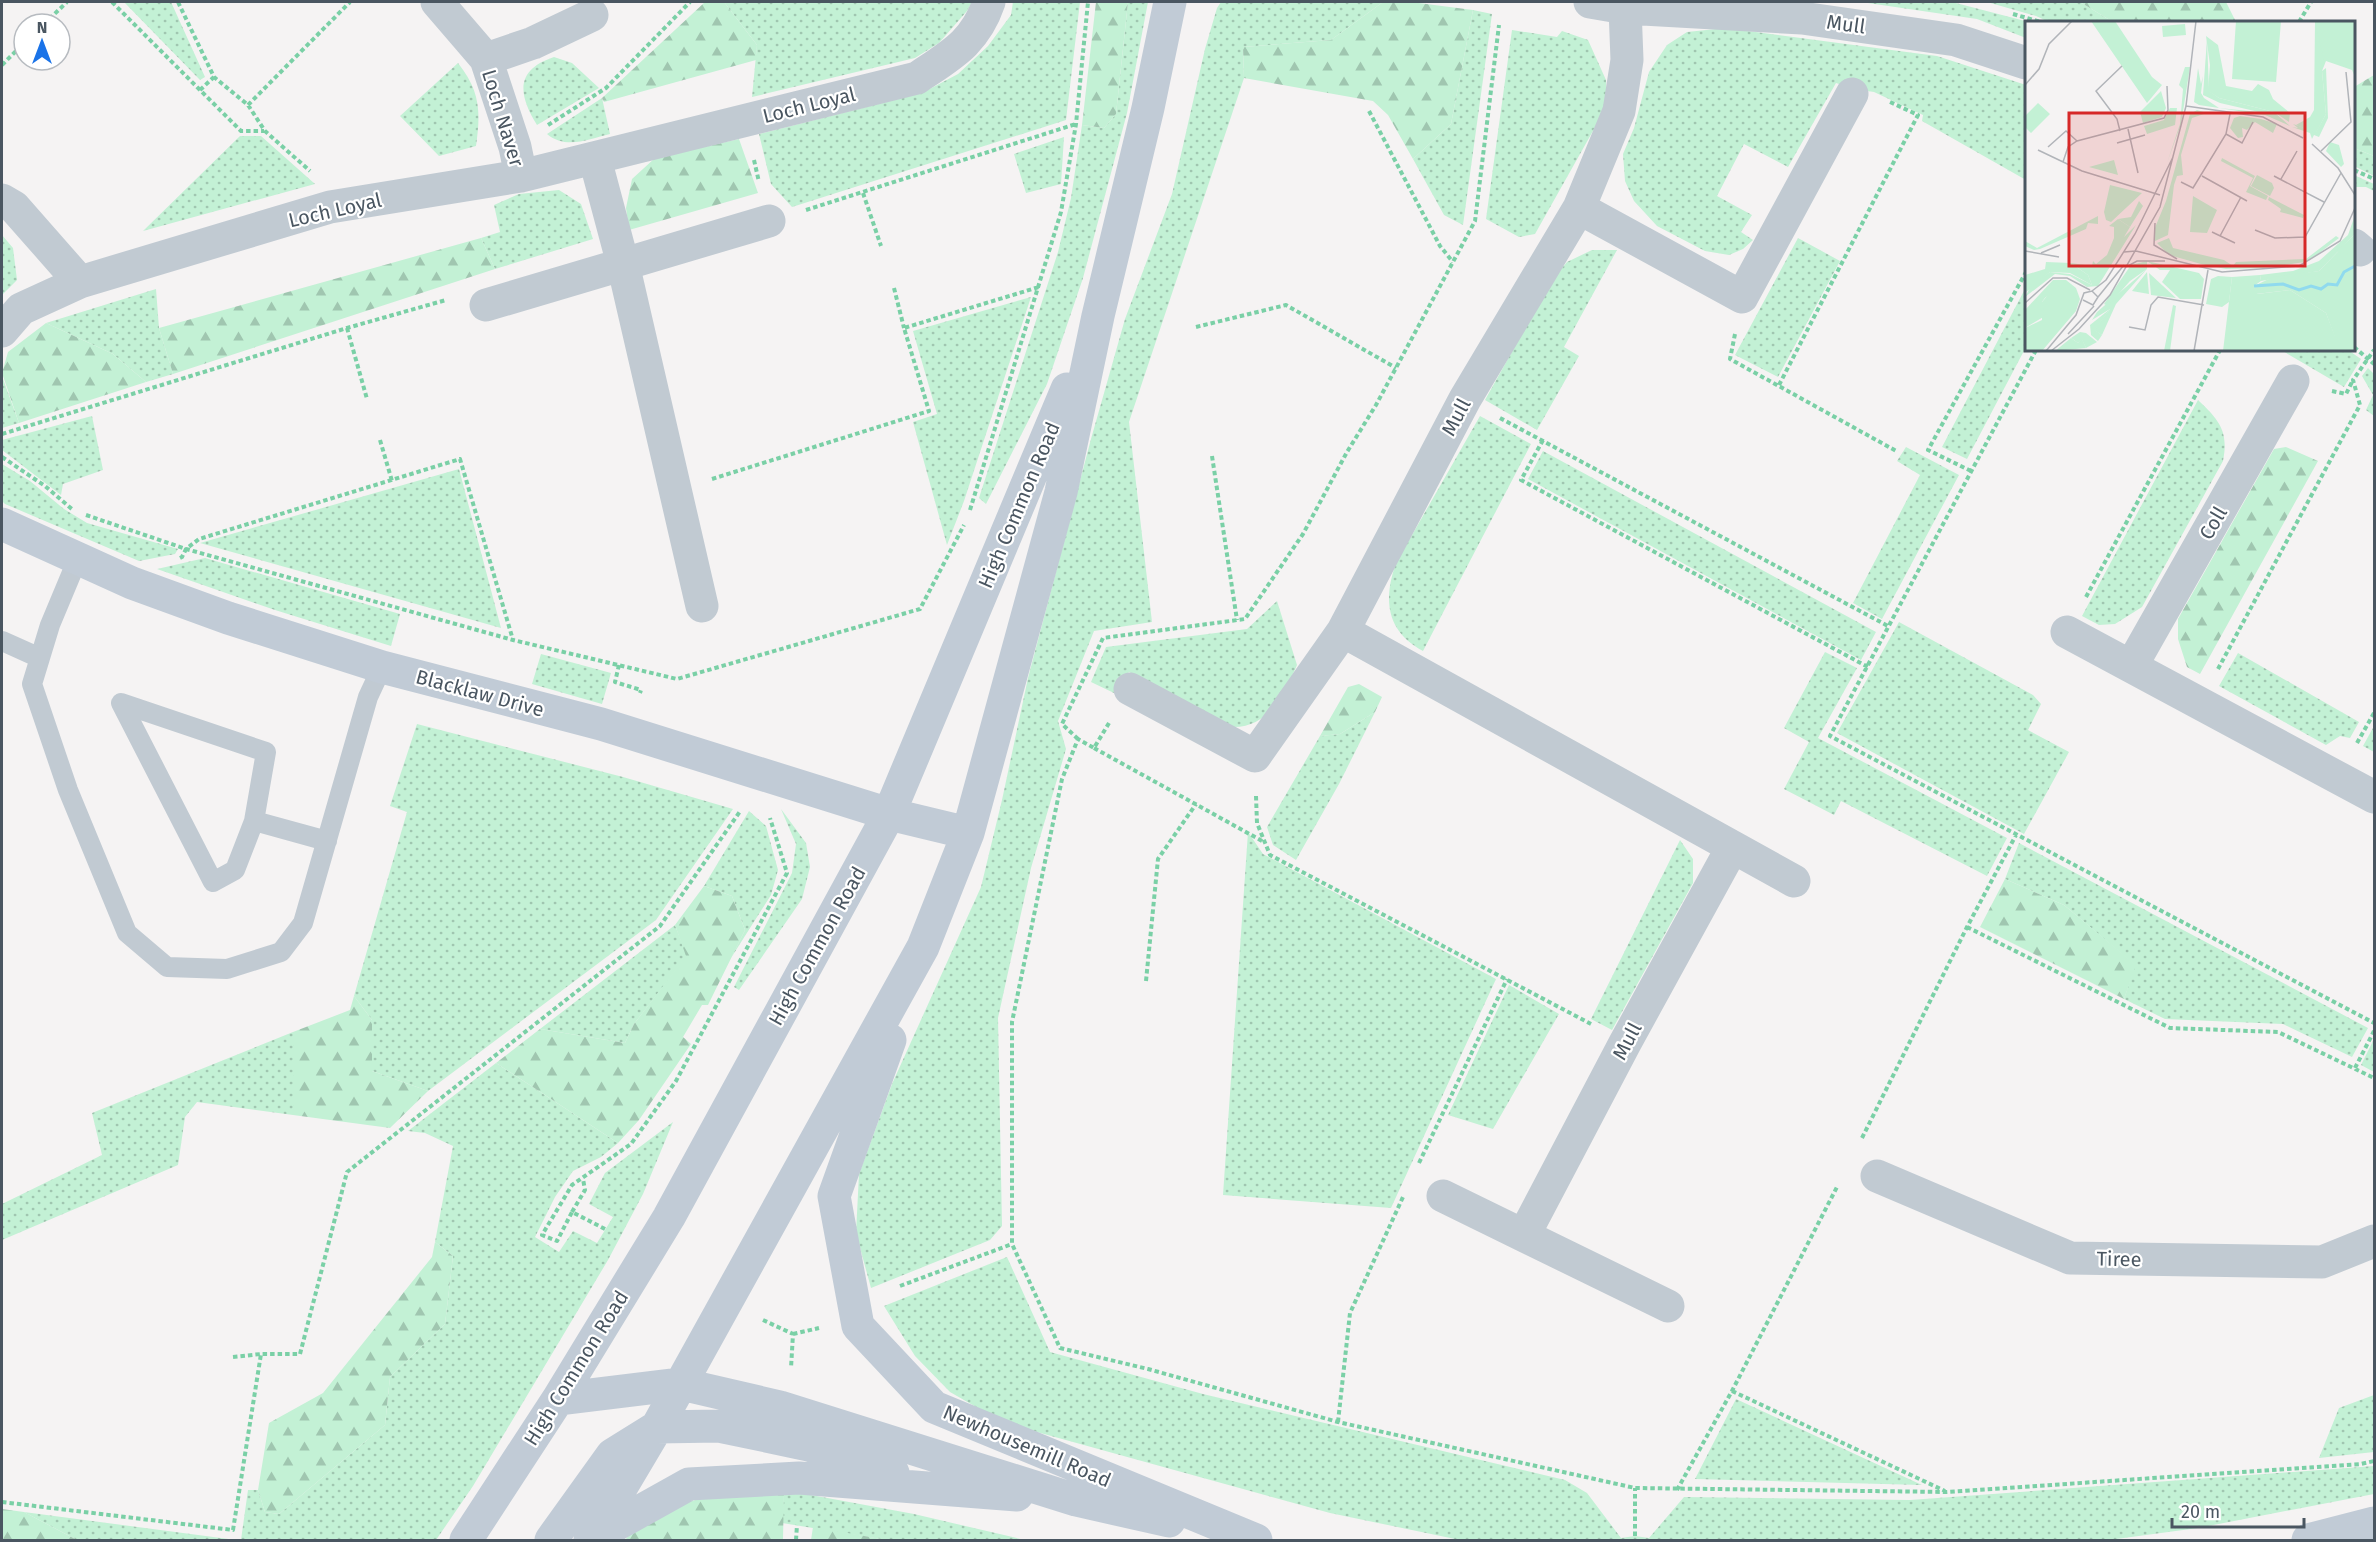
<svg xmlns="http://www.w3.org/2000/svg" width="2376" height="1542" font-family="'Fira Sans',sans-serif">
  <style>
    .grass { fill: url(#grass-dots) }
    .forest { fill: url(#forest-firs) }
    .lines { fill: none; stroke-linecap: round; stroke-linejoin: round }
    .path { stroke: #7ad0a6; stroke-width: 4; stroke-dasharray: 4.5 3; stroke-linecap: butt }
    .lane { stroke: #c1cad2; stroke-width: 20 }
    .street { stroke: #c1cad2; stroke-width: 33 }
    .secondary { stroke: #c1cbd6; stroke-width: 33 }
    .labels { text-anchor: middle; stroke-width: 4.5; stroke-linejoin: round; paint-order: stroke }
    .street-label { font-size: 20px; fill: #4a5661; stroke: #fff }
    .inset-river { fill: none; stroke: #90daee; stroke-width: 3 }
    .inset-road { fill: none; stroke: #b1b4b9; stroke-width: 1.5 }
    .view { fill: #d62828; fill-opacity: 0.15; stroke: #d62828; stroke-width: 3 }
    .inset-edge { fill: none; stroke: #4a5661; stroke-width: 3 }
  </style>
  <defs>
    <pattern id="grass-dots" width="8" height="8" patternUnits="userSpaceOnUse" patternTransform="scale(1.5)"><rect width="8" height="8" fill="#c3f1d5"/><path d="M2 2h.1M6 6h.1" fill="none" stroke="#a0c6b0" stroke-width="1.8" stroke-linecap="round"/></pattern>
    <pattern id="forest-firs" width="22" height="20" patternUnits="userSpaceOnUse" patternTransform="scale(1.5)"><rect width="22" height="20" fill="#c3f1d5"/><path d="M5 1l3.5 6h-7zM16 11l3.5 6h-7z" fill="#a0c6b0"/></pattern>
  </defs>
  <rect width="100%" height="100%" fill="#f5f3f3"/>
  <!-- grass -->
  <path class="grass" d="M 124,2 L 171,2 L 205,77 L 200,80 Z
    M 724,2 L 972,2 L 967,11 L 939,43 L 915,58 L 752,97 L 757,45 Z
    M 1013,2 L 1080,2 L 1066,120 L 792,207 L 771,184 L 759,134 L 922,93 L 958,74 L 988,46 L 1011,15 Z
    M 1128,2 L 1148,2 L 1127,113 L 1083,278 L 1047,384 L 986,504 L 979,498 L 1058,252 L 1071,198 L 1082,125 L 1104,128 L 1116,114 Z
    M 1221,2 L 1383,2 L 1331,40 L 1243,47 L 1244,78 L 1129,422 L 1152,622 L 1094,631 L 1058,721 L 1066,749 L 1031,868 L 998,1018 L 1002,1226 L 990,1240 L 871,1288 L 856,1233 L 859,1174 L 892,1084 L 981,887 L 1002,800 L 1028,678 L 1091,439 L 1125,319 L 1172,194 L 1205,49 L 1217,8 Z
    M 1861,2 L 1952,2 L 2029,22 L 2026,22 L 2026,38 L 1977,19 Z
    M 1987,2 L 2080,2 L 2113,22 L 2049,22 L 2036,16 Z
    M 1473,10 L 1492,14 L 1463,225 L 1444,215 L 1413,159 L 1451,124 Z
    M 1726,28 L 1937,56 L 2026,85 L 2026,180 L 1922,121 L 1923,115 L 1874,92 L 1854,89 L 1836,83 L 1788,167 L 1744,144 L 1717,196 L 1752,215 L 1741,232 L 1753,240 L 1743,249 L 1729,255 L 1705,251 L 1657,226 L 1634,201 L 1625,181 L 1623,154 L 1634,128 L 1649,72 L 1667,45 L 1687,32 Z
    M 1512,30 L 1557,37 L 1562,31 L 1588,40 L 1606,80 L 1607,106 L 1535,234 L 1519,237 L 1486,219 Z
    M 554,57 L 572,63 L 599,88 L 537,125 C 518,94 515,70 554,57 Z
    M 458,63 C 480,91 481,111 476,146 L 439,156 L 400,116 Z
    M 602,98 L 610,134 C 589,139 566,150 547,134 Z
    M 240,136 L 261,136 L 315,184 L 143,231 Z
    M 1064,137 L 1061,184 L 1026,193 L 1014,154 Z
    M 2354,148 L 2374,156 L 2374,176 L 2354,166 Z
    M 2354,175 L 2374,184 L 2374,191 L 2366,187 L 2354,187 Z
    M 559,190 L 581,204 L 593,239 L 495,269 L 481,238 L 500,232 L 494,205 L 519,194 Z
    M 2,235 L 13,248 L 17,280 L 2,295 Z
    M 1798,238 L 1840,261 L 1778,377 L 1735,355 Z
    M 1592,250 L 1617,250 L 1564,347 L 1579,356 L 1537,430 L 1485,400 L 1552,280 L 1567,262 Z
    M 2026,287 L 2026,347 L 1967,459 L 1942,447 Z
    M 156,289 L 159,328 L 173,374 L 146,382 L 113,354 L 46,323 Z
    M 1031,297 L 964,501 L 947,545 L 913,422 L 937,414 L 913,331 Z
    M 2281,350 L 2348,350 L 2361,359 L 2344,387 Z
    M 2368,368 L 2374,374 L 2374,416 L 2366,410 L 2373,395 L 2362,376 Z
    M 2,376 L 19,423 L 2,428 Z
    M 2198,400 C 2219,420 2229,431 2223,461 L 2142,607 L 2115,624 L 2099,625 L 2082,616 Z
    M 92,416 L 103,470 L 63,484 L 61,495 L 2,450 L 2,440 Z
    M 1480,416 L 1531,444 L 1423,651 C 1386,631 1383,600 1396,563 Z
    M 1906,447 L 1959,475 L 1882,619 L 1853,603 L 1920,475 L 1897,461 Z
    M 1543,451 L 1876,632 L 1861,660 L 1528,479 Z
    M 2,464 L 30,481 L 64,509 L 87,523 L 178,549 L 175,554 L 139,561 L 5,504 L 2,501 Z
    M 459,469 L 501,628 L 200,543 Z
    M 205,558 L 400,614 L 391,646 L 275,610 L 157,569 Z
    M 1277,601 L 1297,665 C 1284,694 1268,729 1231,727 L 1129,672 L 1114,693 L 1091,682 L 1106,647 L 1247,629 Z
    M 1899,622 L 2033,695 L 2041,704 L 2028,730 L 2069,752 L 2024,834 L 1837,733 Z
    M 1825,652 L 1857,668 L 1818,738 L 2007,838 L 1987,876 L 1841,801 L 1834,815 L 1784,789 L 1809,742 L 1784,728 Z
    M 2238,653 L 2359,722 L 2350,738 L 2340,736 L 2326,745 L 2219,686 Z
    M 541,654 L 611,673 L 602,704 L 532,684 Z
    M 1375,712 L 1339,784 L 1296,860 L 1273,845 L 1267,827 L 1320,736 L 1340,734 Z
    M 417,724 L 623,777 L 733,809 L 656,920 L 428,1091 L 372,1071 L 372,1020 L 354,996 L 407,812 L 390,806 Z
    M 2374,726 L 2374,752 L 2363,746 Z
    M 781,809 L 806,843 L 810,867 L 802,899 L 739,990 L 734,987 L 792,873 L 796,844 Z
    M 749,811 L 766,826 L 778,870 L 771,895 L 731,958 L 745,930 L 732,896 L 704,886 Z
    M 1248,832 L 1263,854 L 1496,979 L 1391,1208 L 1223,1195 Z
    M 1680,840 L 1693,859 L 1693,883 L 1612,1030 L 1591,1019 Z
    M 2019,843 L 2368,1028 L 2352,1057 L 2283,1024 L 2165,1019 L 2124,999 L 2135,965 L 2064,905 L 2005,879 Z
    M 675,925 L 687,956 L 634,1024 L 625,1043 L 540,1029 Z
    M 1509,985 L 1559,1014 L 1493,1129 L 1448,1115 Z
    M 293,1032 L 293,1115 L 197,1102 L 185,1117 L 178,1165 L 2,1240 L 2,1204 L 102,1155 L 92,1113 Z
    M 2374,1039 L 2374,1072 L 2361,1065 Z
    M 496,1063 L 618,1143 L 601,1157 L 573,1171 L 555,1197 L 535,1237 L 559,1252 L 573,1231 L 597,1243 L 613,1217 L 589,1204 L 605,1173 L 673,1122 L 643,1194 L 608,1260 L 473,1486 L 436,1540 L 241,1540 L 248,1490 L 258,1490 L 265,1512 L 279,1514 L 385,1425 L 390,1377 L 445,1324 L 453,1256 L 435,1242 L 453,1146 L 425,1133 L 408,1131 Z
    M 1007,1257 L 1050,1352 L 1203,1394 L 1565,1480 L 1587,1493 L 1621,1538 L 1635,1536 L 1649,1538 L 1684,1497 L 1910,1500 L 2374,1466 L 2374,1494 L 2198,1528 L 2109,1540 L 1460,1540 L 1330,1513 L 1004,1423 L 950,1392 L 915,1356 L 884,1306 Z
    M 2374,1395 L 2374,1452 L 2319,1458 L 2339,1408 Z
    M 1736,1399 L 1922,1485 L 1695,1479 Z
    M 784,1490 L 914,1514 L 1025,1540 L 887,1540 L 782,1523 Z
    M 24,1512 L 236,1540 L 77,1540 Z"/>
  <!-- forest -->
  <path class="forest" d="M 705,2 L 724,2 L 757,45 L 756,60 L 604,102 L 602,98 Z
    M 1096,2 L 1128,2 L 1116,114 L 1104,128 L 1082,125 Z
    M 1383,2 L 1411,2 L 1473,10 L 1451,124 L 1413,159 L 1388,115 L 1373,101 L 1244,78 L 1243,47 L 1331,40 Z
    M 2080,2 L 2226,2 L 2236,22 L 2113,22 Z
    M 2374,75 L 2374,156 L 2354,148 L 2354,87 Z
    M 739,139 L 758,193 L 629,230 L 626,208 L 632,179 L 655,158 Z
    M 481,238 L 495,269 L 173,374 L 159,328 Z
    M 46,323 L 113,354 L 146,382 L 19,423 L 2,373 L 8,352 Z
    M 2286,447 L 2318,461 L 2200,674 L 2187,667 L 2178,639 L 2178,619 L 2274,449 Z
    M 1359,684 L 1382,697 L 1375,712 L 1340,734 L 1320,736 L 1348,687 Z
    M 2005,879 L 2064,905 L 2136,965 L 2124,999 L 1980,927 Z
    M 704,886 L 732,896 L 745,930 L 708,1005 L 702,1005 L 683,1037 L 691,1044 L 639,1120 L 618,1143 L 496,1063 L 540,1029 L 625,1043 L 634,1024 L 686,956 L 675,925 Z
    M 354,996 L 372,1020 L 372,1071 L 428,1091 L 390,1128 L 293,1115 L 293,1032 L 350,1010 Z
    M 435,1242 L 453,1256 L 445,1324 L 390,1377 L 385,1425 L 279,1514 L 265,1512 L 258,1490 L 269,1423 L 323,1393 L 432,1257 Z
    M 784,1490 L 783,1540 L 625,1540 C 632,1531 639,1526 649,1520 C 692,1492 735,1494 784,1490 Z
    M 2,1509 L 24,1512 L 77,1540 L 2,1540 Z
    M 813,1527 L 887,1540 L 811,1540 Z"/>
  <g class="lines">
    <!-- path -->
    <path class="path" d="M 112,2 L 241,131 L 264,131
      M 178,2 L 214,77 L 248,105 L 265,131 L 310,171
      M 2013,14 L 2041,22
      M 2299,22 L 2311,2
      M 44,24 L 67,2
      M 2,65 L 24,43
      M 200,90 L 214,77
      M 248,105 L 350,2
      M 1369,111 L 1440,246 L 1453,262
      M 548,125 L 606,88 L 690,2
      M 754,160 L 759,182
      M 2354,170 L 2374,179
      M 863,193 L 881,246
      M 806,210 L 1076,124
      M 894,288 L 904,328
      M 1196,327 L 1286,305 L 1396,368
      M 347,328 L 367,399
      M 1735,334 L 1730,359 L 1898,452
      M 2354,347 L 2374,364
      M 2036,350 L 1830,736 L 2374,1023
      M 1779,385 L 1918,115 L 1890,102
      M 2332,391 L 2346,394 L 2353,380
      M 1500,418 L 1888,626
      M 2,434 L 347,328 L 446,300
      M 380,440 L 392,481
      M 1543,440 L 1521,480 L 1868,667
      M 1212,456 L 1237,620
      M 2,457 L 45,486 L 73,510
      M 1971,471 L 1928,450 L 2026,272
      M 712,479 L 929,411 L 904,328 L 1039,287
      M 970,510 L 1061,212 L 1076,124 L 1088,2
      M 86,515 L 186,549 L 513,640 L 677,679 L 920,609 L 964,525
      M 180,558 L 182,557 L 186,549 L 199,539 L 460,459 L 513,640
      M 2086,597 L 2220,350
      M 619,665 L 615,682 L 641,690 L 640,693
      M 2218,669 L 2360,405 L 2353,380 L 2374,350
      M 1109,723 L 1094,748 L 1078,739 L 1062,779 L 1012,1022 L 1012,1244 L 1060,1348 L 1148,1369 L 1338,1422 L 1635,1488 L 1947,1492 L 2361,1464 L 2374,1461
      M 1078,739 L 1062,724 L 1103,638 L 1245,619 L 1303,534 L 1347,452 L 1376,405 L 1475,221 L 1499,25
      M 2357,743 L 2374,713
      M 1094,748 L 1264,842
      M 1256,796 L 1257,823 L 1270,855 L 1591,1024
      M 1967,927 L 2170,1028 L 2278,1032 L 2374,1078
      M 1146,981 L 1158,859 L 1196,804
      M 2355,1068 L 2374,1031
      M 1862,1138 L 1967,927 L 2016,835
      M 1419,1163 L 1507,979
      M 572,1212 L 585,1190 L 583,1179
      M 605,1229 L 572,1212 L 557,1241 L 542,1235 L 572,1185 L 631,1144 L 676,1081 L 787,873 L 770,818
      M 900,1286 L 1012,1244
      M 763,1320 L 793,1334 L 791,1368
      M 793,1334 L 819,1328
      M 233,1357 L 261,1354
      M 1732,1391 L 1945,1491
      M 1338,1422 L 1350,1313 L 1403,1197
      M 1677,1490 L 1732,1391 L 1838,1185
      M 2,1502 L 233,1530 L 261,1354 L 300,1354 L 347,1172 L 660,926 L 741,810
      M 1635,1536 L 1635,1488
      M 796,1540 L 797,1525"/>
    <!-- lane -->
    <path class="lane" d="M 78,558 L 50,625 L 32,684 L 68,790 L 127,933 L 167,967 L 227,969 L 281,952 L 303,923 L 368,697 L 382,667
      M 2,641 L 40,658
      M 254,821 L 266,752 L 121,703 L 213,882 L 235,870 L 254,821 L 327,841"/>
    <!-- street -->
    <path class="street" d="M 437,2 L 486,59 L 515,147 L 521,176
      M 1590,2 L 1625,8 L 1802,18 L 1956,40 L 2026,63
      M 486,59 L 533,43 L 592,15
      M 595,159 L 623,264 L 702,606
      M 2,200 L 14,207 L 80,282
      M 1579,208 L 1742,297 L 1852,94
      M 2354,245 L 2360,250
      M 486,305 L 769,221
      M 2,331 L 21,309 L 80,282 L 330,207 L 521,176 L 917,78 C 951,55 975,43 989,2
      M 1343,631 L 1794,881
      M 2067,632 L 2374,797
      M 2132,665 L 2293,381
      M 1130,689 L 1255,756 L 1343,631 L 1465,399 L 1579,208 L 1619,111 L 1627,60 L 1625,8
      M 1877,1176 L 2070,1258 L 2322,1262 L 2374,1241
      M 1443,1196 L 1668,1306
      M 1524,1235 L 1625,1043 L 1732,848"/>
    <!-- secondary -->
    <path class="secondary" d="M 2,524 L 132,583 L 228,618 L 382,667 L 601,724 L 889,814 L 968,833
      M 890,1040 L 834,1196 L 858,1326 L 934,1407 L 1256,1540
      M 558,1399 L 681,1384 L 780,1407 L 1076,1500 L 1169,1521
      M 466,1540 L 558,1399 L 669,1217 L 889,814 L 1067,389
      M 551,1540 L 612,1455 L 657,1427 L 719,1426 L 809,1445 L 893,1473
      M 590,1540 L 657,1427 L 923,947 L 968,833 L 1061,492 L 1098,316 L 1148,108 L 1170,2
      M 598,1540 L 603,1532 L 689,1484 L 799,1478 L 1017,1495
      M 2308,1540 L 2374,1523"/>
  </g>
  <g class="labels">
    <!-- street labels -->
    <g class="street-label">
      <text transform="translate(1846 24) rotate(8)" y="7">Mull</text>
      <text transform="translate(809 105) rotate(-14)" y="7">Loch Loyal</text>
      <text transform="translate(503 118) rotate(73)" y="7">Loch Naver</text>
      <text transform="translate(335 210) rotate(-13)" y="7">Loch Loyal</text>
      <text transform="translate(1456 417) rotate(-62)" y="7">Mull</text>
      <text transform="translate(1019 505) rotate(-67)" y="7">High Common Road</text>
      <text transform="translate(2213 523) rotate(-60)" y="7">Coll</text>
      <text transform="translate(480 693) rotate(15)" y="7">Blacklaw Drive</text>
      <text transform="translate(817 946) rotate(-61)" y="7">High Common Road</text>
      <text transform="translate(1627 1041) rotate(-62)" y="7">Mull</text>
      <text transform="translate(2119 1259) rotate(1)" y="7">Tiree</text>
      <text transform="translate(576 1368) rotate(-58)" y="7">High Common Road</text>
      <text transform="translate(1027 1446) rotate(23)" y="7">Newhousemill Road</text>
    </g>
  </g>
  <!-- overview -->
  <g transform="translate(2025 21)">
    <rect width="330" height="330" fill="#f5f3f3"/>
    <path d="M 182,18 L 184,70 L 194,77 L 249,91 L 265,105 L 240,94 L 174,84 L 169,81 L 173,47 L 176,63 L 178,55 L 176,72 L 179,77 L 194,87 L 234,91 L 195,82 L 178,74 ZM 160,46 L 165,46 L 156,103 L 142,142 L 155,103 L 158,68 L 154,64 ZM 301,47 L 303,97 L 294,116 L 289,114 L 287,118 L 285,112 L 267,106 L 273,107 L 268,103 L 291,111 L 301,93 L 297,50 ZM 136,70 L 141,87 L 137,96 L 118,102 L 115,91 ZM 13,82 L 25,93 L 6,112 L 0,106 L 0,95 ZM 145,87 L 152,87 L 150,104 L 122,113 L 119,105 L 139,99 ZM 172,89 L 182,92 L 167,97 L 156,134 L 158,154 L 152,155 L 149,164 L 143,214 L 130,220 L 129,209 L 141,180 L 165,93 ZM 215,95 L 236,98 L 252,103 L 248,112 L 230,101 L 222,109 L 217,107 L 218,116 L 213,117 L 205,107 L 209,97 ZM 305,121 L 314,124 L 319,143 L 316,146 L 301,130 ZM 197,137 L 230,155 L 225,165 L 243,175 L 241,179 L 221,171 L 228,157 L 196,140 ZM 89,139 L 93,154 L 64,146 ZM 232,154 L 247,162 L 249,167 L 245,175 L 226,165 ZM 85,164 L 117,172 L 86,201 L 81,199 L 79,191 ZM 168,175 L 192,189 L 182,212 L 165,211 ZM 244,176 L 279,194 L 278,197 L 255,191 L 256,188 L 243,179 ZM 330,194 L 330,213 L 294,250 L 236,260 L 235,254 L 268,250 L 294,240 L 323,214 ZM 73,195 L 73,203 L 63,202 L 61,208 L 15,228 L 9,229 L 0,225 L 0,220 L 12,227 ZM 93,198 L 105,206 L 99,216 L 111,204 L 73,265 L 62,266 L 45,255 L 30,253 L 0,276 L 7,263 L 25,251 L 45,253 L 67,264 L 63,254 L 46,242 L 67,245 L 68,240 L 71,243 L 82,234 L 89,217 L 89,206 L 84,205 ZM 311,215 L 314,217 L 293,233 L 280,241 L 238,247 L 201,248 L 176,243 L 144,234 L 132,222 L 144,217 L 148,227 L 199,239 L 208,245 L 211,241 L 281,238 ZM 122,240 L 174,252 L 179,258 L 176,278 L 155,278 L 137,261 L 145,249 L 135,249 ZM 122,248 L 91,283 L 77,314 L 69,309 L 85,288 L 67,299 L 72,291 ZM 122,251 L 124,273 L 107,270 ZM 124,252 L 151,277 L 126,274 ZM 193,255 L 207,256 L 204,281 L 197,286 L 181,283 L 186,258 ZM 28,259 L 41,259 L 51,267 L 55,278 L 51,290 L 17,330 L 0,330 L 0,307 L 17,299 L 17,281 L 22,275 L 0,293 L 0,289 ZM 148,284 L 151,285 L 145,330 L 139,330 ZM 46,317 L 53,322 L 57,318 L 61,327 L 30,330 Z" fill="#c3f1d5"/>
    <path d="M 66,0 L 90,0 L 127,56 L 137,64 L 122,82 ZM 290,0 L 330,0 L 330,56 L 327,49 L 301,40 L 297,50 L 301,93 L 291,112 L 271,104 L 285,96 L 289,89 ZM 181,15 L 193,24 L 201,65 L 227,70 L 233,63 L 244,69 L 248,78 L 265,92 L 264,101 L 249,91 L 194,77 L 183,70 L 185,44 ZM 114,180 L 118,185 L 105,206 L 93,198 L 106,196 ZM 330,213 L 330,330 L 315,330 L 301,292 L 265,269 L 231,273 L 229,265 L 248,256 L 294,250 ZM 122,240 L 122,248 L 105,260 L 83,285 L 79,283 L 106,244 ZM 21,241 L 46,242 L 63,254 L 67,264 L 45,252 L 25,251 L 0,272 L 0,254 L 20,248 ZM 17,273 L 22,274 L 17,281 L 20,295 L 0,307 L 0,293 ZM 85,288 L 70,309 L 77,314 L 73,320 L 66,314 L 65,304 ZM 55,311 L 61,312 L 72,321 L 61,327 L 57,319 L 53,322 L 46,317 Z" fill="#c3f1d5"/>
    <path d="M 211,0 L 256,0 L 251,61 L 207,58 ZM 290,0 L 330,0 L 330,48 L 299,39 ZM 160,3 L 161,14 L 138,16 L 137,5 ZM 330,213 L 330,235 L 311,230 L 327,217 ZM 235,254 L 236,260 L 229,265 L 232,273 L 265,269 L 301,292 L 310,315 L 323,315 L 330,270 L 330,330 L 198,330 L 207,256 Z" fill="#c3f1d5"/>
    <path class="inset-river" d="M 229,265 L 258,263 L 274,269 L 286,265 L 296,268 L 303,263 L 312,264 L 319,251 L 330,245"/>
    <path class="inset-road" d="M 0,64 L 14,48 L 24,23 L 47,0M 161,85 L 238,96 L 278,117M 103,108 L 113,152M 95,110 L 92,98 L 71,70 L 97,45M 201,113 L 217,122 L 228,101M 92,122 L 120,114M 287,123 L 313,147 L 330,174M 23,126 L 41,110 L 52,120M 13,129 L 57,150 L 135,174M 296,130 L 326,101 L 321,51M 38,141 L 43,126 L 52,120 L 139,97 L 143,89 L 142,65M 177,155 L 222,180M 249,155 L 299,181M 256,158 L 272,130M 156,161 L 168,167 L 201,113 L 205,93M 130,202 L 129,224 L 152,238M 230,209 L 250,217 L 280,216 L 316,152M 187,211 L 210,222M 195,215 L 216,176M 0,230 L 34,236M 99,231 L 111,230 L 197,251 L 274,245 L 315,220 L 330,187M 16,232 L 35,224M 103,245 L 112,240 L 140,240M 67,270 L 81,259 L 110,213 L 148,136M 73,276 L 99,244M 0,282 L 28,257 L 42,257 L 65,269M 104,306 L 120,309 L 126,284 L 133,276 L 179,284M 43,313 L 69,285M 21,330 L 51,294 L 59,272 L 67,270 L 73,276 L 68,284 L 58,279M 26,330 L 54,308 L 85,274 L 135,186 L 161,85 L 171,0M 169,330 L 183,249"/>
    <path class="view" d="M 44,92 L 280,92 L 280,245 L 44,245 Z"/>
    <rect width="330" height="330" class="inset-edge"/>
  </g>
  <!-- border -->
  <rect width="2376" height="1542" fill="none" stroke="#4a5661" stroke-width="6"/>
  <!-- north arrow -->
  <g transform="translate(42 42)"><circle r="28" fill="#ffffff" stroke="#b7bbc0" stroke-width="1.5"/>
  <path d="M0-4.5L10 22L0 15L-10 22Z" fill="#1a73e8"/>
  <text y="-9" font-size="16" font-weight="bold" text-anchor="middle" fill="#4a5661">N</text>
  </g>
  <!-- scale -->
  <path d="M2172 1518v9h132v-9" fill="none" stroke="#4a5661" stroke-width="3"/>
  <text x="2181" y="1518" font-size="18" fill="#4a5661" stroke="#ffffff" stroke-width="4.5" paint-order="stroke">20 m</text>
</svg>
